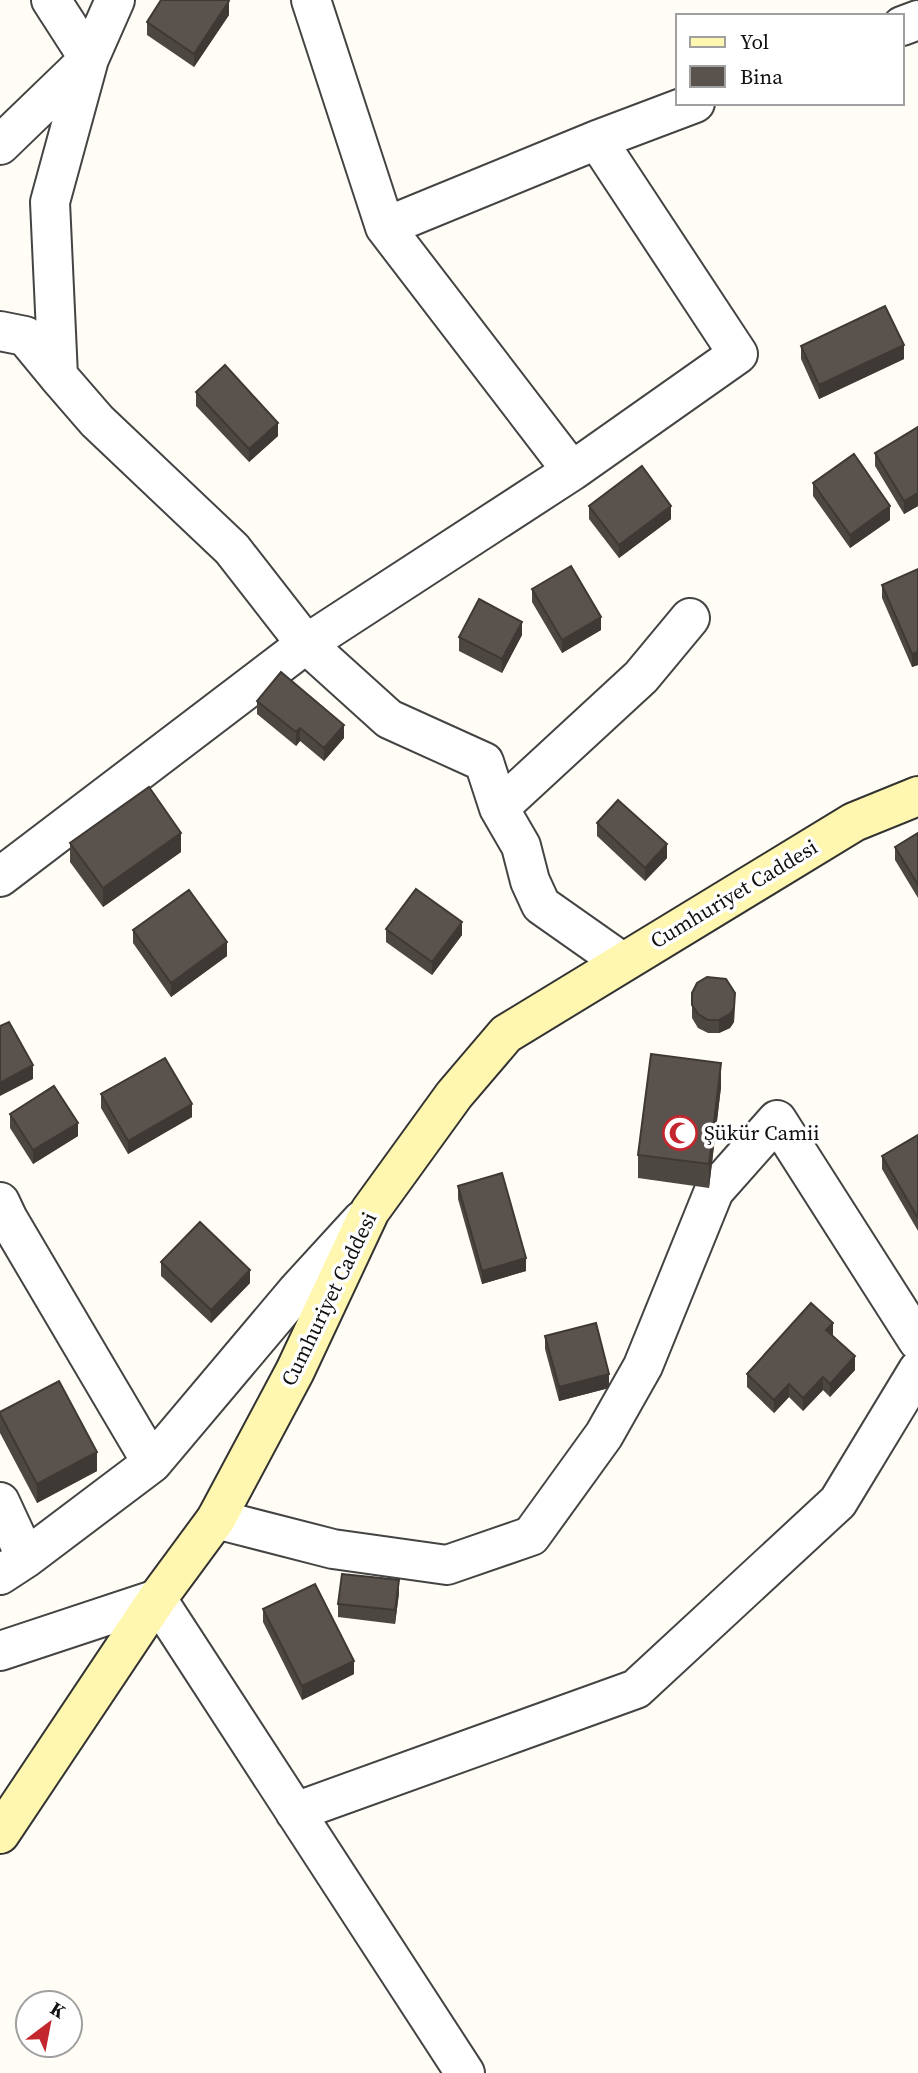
<svg xmlns="http://www.w3.org/2000/svg" width="918" height="2073" font-family="'Source Serif 4',serif">
  <style>
    .lines { fill: none; stroke-linecap: round; stroke-linejoin: round }
    .street-casing { stroke: #444; stroke-width: 42 }
    .secondary-casing { stroke: #333; stroke-width: 42 }
    .street { stroke: #fff; stroke-width: 38 }
    .secondary { stroke: #fff6b0; stroke-width: 38 }
    .wall { fill: #4d4742 }
    .shaded-wall { fill: #3f3936 }
    .building { fill: #5a524d; stroke: #3f3936; stroke-width: 2 }
    .labels { text-anchor: middle; stroke-width: 7; stroke-linejoin: round; paint-order: stroke }
    .street-label { font-size: 21px; fill: #111; stroke: #fff }
    .poi-label { font-size: 21px; fill: #111; stroke: #fff; text-anchor: start }
  </style>
  <rect width="100%" height="100%" fill="#fffdf5"/>
  <g class="lines">
    <!-- street casing -->
    <g class="street-casing">
      <path id="street" d="M 51,0 L 89,59 L 50,202 L 58,376 L 97,421 L 232,549 L 306,644 L 389,719 L 484,762 L 499,808 L 521,846 L 530,881 L 541,905 L 622,962
        M 311,0 L 385,227 L 572,471
        M 902,26 L 918,20
        M 0,145 L 89,59 L 115,0
        M 385,227 L 597,140
        M 0,331 L 25,336 L 58,376
        M 499,808 L 641,677 L 690,618
        M 0,877 L 306,644 L 572,471 L 738,354 L 597,140 L 695,103
        M 0,1202 L 8,1219 L 152,1463
        M 0,1502 L 26,1558
        M 216,1519 L 333,1549 L 447,1565 L 531,1536 L 604,1435 L 643,1366 L 714,1191 L 777,1120 L 918,1341
        M 0,1575 L 26,1558 L 152,1463 L 297,1291 L 362,1220
        M 0,1651 L 157,1599 L 465,2073
        M 295,1812 L 636,1689 L 838,1502 L 918,1370"/>
    </g>
    <!-- secondary casing -->
    <g class="secondary-casing">
      <path id="secondary" d="M 0,1834 L 157,1599 L 216,1519 L 295,1371 L 370,1211 L 454,1095 L 506,1034 L 854,822 L 918,796"/>
    </g>
    <!-- street -->
    <use href="#street" class="street"/>
    <!-- secondary -->
    <use href="#secondary" class="secondary"/>
  </g>
  <!-- wall -->
  <path class="wall" d="M 229,15 L 194,67 L 147,35 L 147,22 Z
    M 801,346 L 904,359 L 819,399 L 801,359 Z
    M 196,392 L 278,436 L 249,462 L 196,406 Z
    M 918,427 L 918,506 L 904,514 L 875,466 L 875,453 Z
    M 813,483 L 890,520 L 850,548 L 813,496 Z
    M 589,506 L 671,519 L 619,558 L 589,519 Z
    M 918,569 L 918,665 L 912,667 L 882,598 L 882,585 Z
    M 532,589 L 601,630 L 562,653 L 532,602 Z
    M 522,635 L 502,673 L 459,651 L 459,637 Z
    M 257,701 L 344,738 L 324,761 L 300,741 L 296,746 L 257,714 Z
    M 597,823 L 667,858 L 645,881 L 597,836 Z
    M 918,833 L 918,898 L 895,860 L 895,847 Z
    M 70,843 L 181,852 L 103,907 L 70,862 Z
    M 386,929 L 462,935 L 432,975 L 386,942 Z
    M 133,930 L 227,956 L 171,997 L 133,943 Z
    M 692,993 L 735,1006 L 734,1022 L 730,1028 L 719,1033 L 708,1033 L 698,1028 L 692,1018 Z
    M 721,1087 L 709,1188 L 638,1178 L 638,1155 Z
    M 101,1094 L 192,1117 L 128,1154 L 101,1108 Z
    M 10,1114 L 78,1136 L 33,1164 L 10,1128 Z
    M 918,1135 L 918,1231 L 882,1169 L 882,1156 Z
    M 458,1186 L 526,1271 L 482,1284 L 458,1199 Z
    M 161,1262 L 250,1283 L 211,1323 L 161,1276 Z
    M 545,1336 L 609,1388 L 559,1401 L 545,1349 Z
    M 833,1336 L 855,1370 L 830,1397 L 823,1390 L 803,1411 L 789,1397 L 774,1413 L 747,1387 L 747,1374 Z
    M 0,1412 L 97,1471 L 37,1503 L 0,1433 Z
    M 399,1593 L 395,1624 L 338,1617 L 338,1604 Z
    M 263,1609 L 354,1674 L 302,1700 L 263,1622 Z"/>
  <!-- shaded-wall -->
  <path class="shaded-wall" d="M 229,1 L 229,15 L 194,67 L 194,54 Z
    M 904,345 L 904,359 L 819,399 L 819,385 Z
    M 278,423 L 278,436 L 249,462 L 249,449 Z
    M 918,493 L 918,506 L 904,514 L 904,501 Z
    M 671,506 L 671,519 L 619,558 L 619,545 Z
    M 890,506 L 890,520 L 850,548 L 850,535 Z
    M 601,617 L 601,630 L 562,653 L 562,640 Z
    M 522,622 L 522,635 L 502,673 L 502,659 Z
    M 918,652 L 918,665 L 912,667 L 912,654 Z
    M 344,725 L 344,738 L 324,761 L 324,748 Z
    M 300,728 L 300,741 L 296,746 L 296,732 Z
    M 181,833 L 181,852 L 103,907 L 103,888 Z
    M 667,844 L 667,858 L 645,881 L 645,868 Z
    M 462,922 L 462,935 L 432,975 L 432,962 Z
    M 227,942 L 227,956 L 171,997 L 171,983 Z
    M 735,993 L 734,1022 L 730,1028 L 719,1033 L 719,1020 Z
    M 721,1063 L 721,1087 L 709,1188 L 709,1164 Z
    M 33,1065 L 33,1079 L 0,1096 L 0,1083 Z
    M 192,1104 L 192,1117 L 128,1154 L 128,1141 Z
    M 78,1123 L 78,1136 L 33,1164 L 33,1150 Z
    M 526,1258 L 526,1271 L 482,1284 L 482,1271 Z
    M 250,1270 L 250,1283 L 211,1323 L 211,1310 Z
    M 833,1323 L 833,1336 L 826,1330 Z
    M 855,1356 L 855,1370 L 830,1397 L 830,1384 Z
    M 609,1374 L 609,1388 L 559,1401 L 559,1387 Z
    M 823,1377 L 823,1390 L 803,1411 L 803,1398 Z
    M 789,1384 L 789,1397 L 774,1413 L 774,1400 Z
    M 97,1452 L 97,1471 L 37,1503 L 37,1484 Z
    M 399,1580 L 399,1593 L 395,1624 L 395,1610 Z
    M 354,1661 L 354,1674 L 302,1700 L 302,1686 Z"/>
  <!-- building -->
  <path class="building" d="M 161,0 L 228,0 L 229,1 L 194,54 L 147,22 Z
    M 885,306 L 904,345 L 819,385 L 801,346 Z
    M 225,365 L 278,423 L 249,449 L 196,392 Z
    M 918,427 L 918,493 L 904,501 L 875,453 Z
    M 854,454 L 890,506 L 850,535 L 813,483 Z
    M 642,466 L 671,506 L 619,545 L 589,506 Z
    M 571,566 L 601,617 L 562,640 L 532,589 Z
    M 918,569 L 918,652 L 912,654 L 882,585 Z
    M 479,599 L 522,622 L 502,659 L 459,637 Z
    M 281,672 L 344,725 L 324,748 L 300,728 L 296,732 L 257,701 Z
    M 149,787 L 181,833 L 103,888 L 70,843 Z
    M 618,800 L 667,844 L 645,868 L 597,823 Z
    M 918,833 L 918,885 L 895,847 Z
    M 416,889 L 462,922 L 432,962 L 386,929 Z
    M 189,890 L 227,942 L 171,983 L 133,930 Z
    M 707,977 L 726,979 L 735,993 L 734,1008 L 730,1014 L 719,1020 L 708,1020 L 698,1014 L 692,1005 L 692,993 L 697,983 Z
    M 9,1022 L 33,1065 L 0,1083 L 0,1026 Z
    M 651,1054 L 721,1063 L 709,1164 L 638,1155 Z
    M 165,1058 L 192,1104 L 128,1141 L 101,1094 Z
    M 54,1086 L 78,1123 L 33,1150 L 10,1114 Z
    M 918,1135 L 918,1218 L 882,1156 Z
    M 502,1173 L 526,1258 L 482,1271 L 458,1186 Z
    M 200,1222 L 250,1270 L 211,1310 L 161,1262 Z
    M 811,1303 L 833,1323 L 826,1330 L 855,1356 L 830,1384 L 823,1377 L 803,1398 L 789,1384 L 774,1400 L 747,1374 Z
    M 596,1323 L 609,1374 L 559,1387 L 545,1336 Z
    M 59,1381 L 97,1452 L 37,1484 L 0,1414 L 0,1412 Z
    M 342,1574 L 399,1580 L 395,1610 L 338,1604 Z
    M 315,1584 L 354,1661 L 302,1686 L 263,1609 Z"/>
  <!-- icons -->
  <defs>
    <g id="mosque-ring" transform="scale(1.75)"><circle r="9.5" fill="#fff" stroke="#c4262e" stroke-width="1.5"/><path d="M3.5-4.9A6 6 0 1 0 3.5 4.9A5 5 0 1 1 3.5-4.9Z" fill="#c4262e"/></g>
  </defs>
  <g fill-rule="evenodd">
    <use href="#mosque-ring" x="680" y="1133"/>
  </g>
  <g class="labels">
    <!-- street labels -->
    <g class="street-label">
      <text transform="translate(734 894) rotate(-31)" y="7">Cumhuriyet Caddesi</text>
      <text transform="translate(329 1299) rotate(-64)" y="7">Cumhuriyet Caddesi</text>
    </g>
    <!-- poi labels -->
    <g class="poi-label">
      <text x="704" y="1140">Şükür Camii</text>
    </g>
  </g>
  <!-- legend -->
  <rect x="676" y="14" width="228" height="91" fill="#ffffff" stroke="#a0a0a0" stroke-width="2"/>
  <rect x="690" y="37" width="35" height="10" fill="#fff6b0" stroke="#a0a0a0" stroke-width="2"/>
  <text x="740" y="49" font-size="21" fill="#111111">Yol</text>
  <rect x="690" y="66" width="35" height="21" fill="#5a524d" stroke="#a0a0a0" stroke-width="2"/>
  <text x="740" y="84" font-size="21" fill="#111111">Bina</text>
  <!-- north arrow -->
  <g transform="translate(49 2024) rotate(32)"><circle r="33" fill="#ffffff" stroke="#a0a0a0" stroke-width="2"/>
  <path d="M0-5L12 26L0 18L-12 26Z" fill="#c4262e"/>
  <text y="-10" font-size="19" font-weight="bold" text-anchor="middle" fill="#111111">K</text>
  </g>
</svg>
